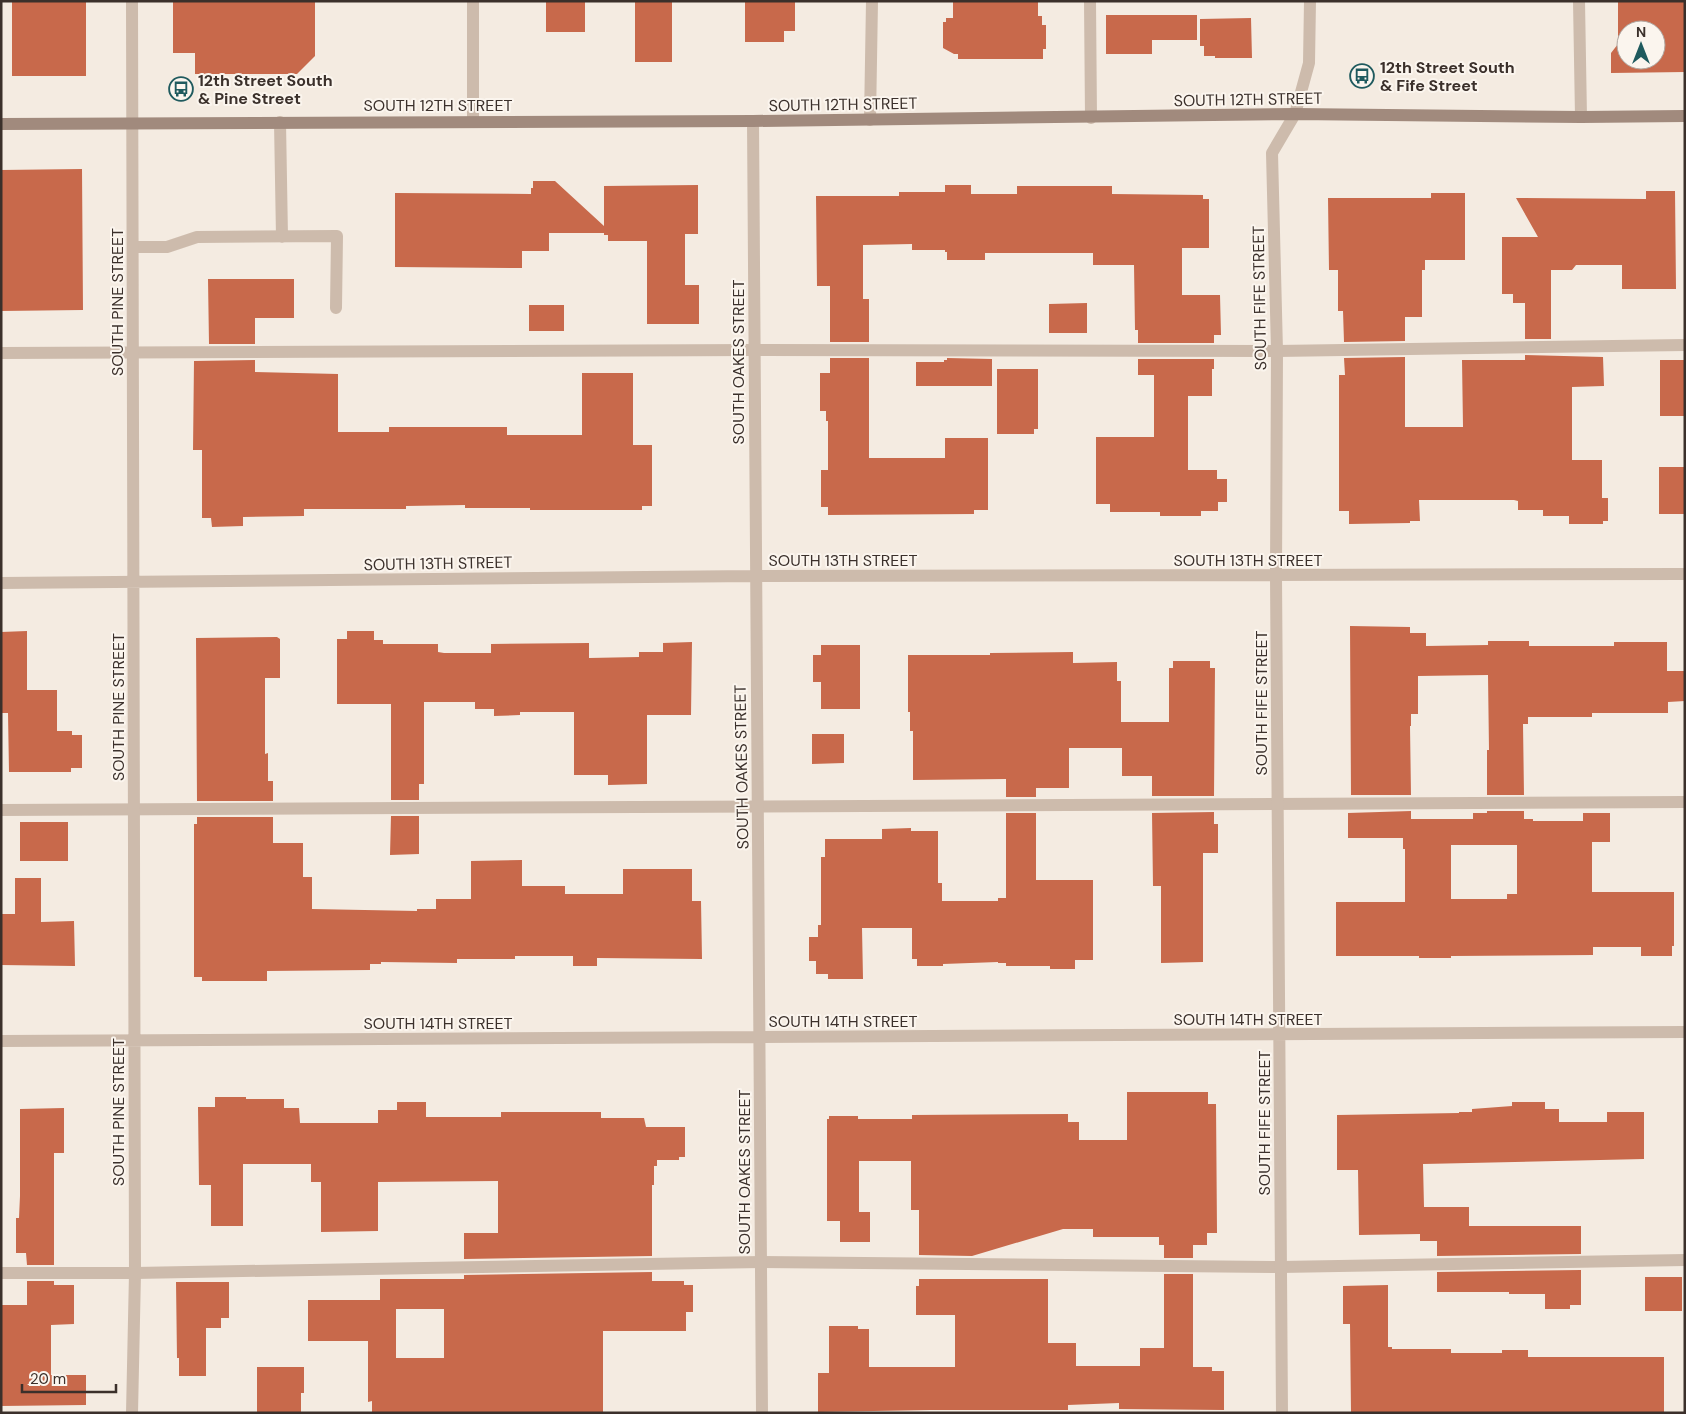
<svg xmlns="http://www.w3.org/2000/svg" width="1686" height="1414" font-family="'DM Sans',sans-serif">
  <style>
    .building { fill: #c8694b; fill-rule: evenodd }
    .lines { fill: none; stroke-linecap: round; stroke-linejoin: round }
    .service { stroke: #cdbbac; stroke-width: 12 }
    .minor { stroke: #cdbbac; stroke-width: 12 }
    .secondary { stroke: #a18a7d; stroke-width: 12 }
    .labels { text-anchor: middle; stroke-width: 4; stroke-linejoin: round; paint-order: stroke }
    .poi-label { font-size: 16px; font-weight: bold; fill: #3b302b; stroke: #fbf5ee; text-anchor: start }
    .street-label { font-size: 16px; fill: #3b302b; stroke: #fbf5ee }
  </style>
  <rect width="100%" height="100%" fill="#f4ebe1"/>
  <!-- building -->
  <path class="building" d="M 12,1 L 86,1 L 86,76 L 12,76 Z
    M 173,1 L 315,1 L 315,56 L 297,74 L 195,74 L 195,53 L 173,53 Z
    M 546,1 L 585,1 L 585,32 L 546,32 Z
    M 635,1 L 672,1 L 672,62 L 635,62 Z
    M 745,1 L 795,1 L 795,31 L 784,31 L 784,42 L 745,42 Z
    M 1618,1 L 1685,1 L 1685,72 L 1611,73 L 1611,53 L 1618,44 ZM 1626,30 L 1656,30 L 1656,60 L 1626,60 Z
    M 953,2 L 1038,2 L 1038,16 L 1042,16 L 1042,25 L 1046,25 L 1046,49 L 1043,49 L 1043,59 L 958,59 L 958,54 L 954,54 L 943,48 L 943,22 L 946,22 L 946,18 L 953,18 Z
    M 1106,15 L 1197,15 L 1197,40 L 1152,40 L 1152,54 L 1106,54 Z
    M 1251,18 L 1252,58 L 1215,58 L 1215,56 L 1204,56 L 1204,46 L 1200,46 L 1200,19 Z
    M 82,169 L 83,310 L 1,311 L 1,170 Z
    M 533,181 L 555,181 L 604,226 L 604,186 L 698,185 L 698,234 L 685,234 L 685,285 L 699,285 L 699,324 L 647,324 L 647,241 L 608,241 L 608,235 L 604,235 L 604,233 L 549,233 L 549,251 L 522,251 L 522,268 L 395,267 L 395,193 L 531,194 L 531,188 L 533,188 Z
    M 945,185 L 971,185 L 971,194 L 1017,194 L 1017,186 L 1112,186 L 1112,194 L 1203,195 L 1203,199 L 1209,199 L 1209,248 L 1182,248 L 1182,295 L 1220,295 L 1221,335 L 1214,335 L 1214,343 L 1138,343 L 1138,330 L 1135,330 L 1134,265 L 1093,265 L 1093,253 L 985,253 L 985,260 L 947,260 L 947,252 L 945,252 L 945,250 L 912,250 L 912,244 L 863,245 L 863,299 L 869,299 L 869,342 L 830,342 L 830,286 L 817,286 L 816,196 L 899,196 L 899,192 L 945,192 Z
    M 1646,191 L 1675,191 L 1676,289 L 1622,289 L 1622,265 L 1576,265 L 1572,270 L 1551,270 L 1551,339 L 1525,339 L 1525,303 L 1513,303 L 1513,294 L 1502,294 L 1502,237 L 1538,237 L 1516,198 L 1646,199 Z
    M 1431,193 L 1465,193 L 1465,260 L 1425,260 L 1425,270 L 1422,270 L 1422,317 L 1405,317 L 1405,341 L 1344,342 L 1343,311 L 1338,311 L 1338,270 L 1329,270 L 1328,198 L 1431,198 Z
    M 208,279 L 294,279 L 294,318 L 255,318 L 255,344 L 209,344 Z
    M 1087,303 L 1087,333 L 1049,333 L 1049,304 Z
    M 529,305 L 564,305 L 564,331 L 529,331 Z
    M 1525,355 L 1603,357 L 1604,386 L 1572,387 L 1572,460 L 1602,460 L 1602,498 L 1608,498 L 1608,521 L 1603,521 L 1603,524 L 1569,524 L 1569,516 L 1543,516 L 1543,510 L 1518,510 L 1518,501 L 1514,500 L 1419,500 L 1420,521 L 1410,521 L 1410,523 L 1349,524 L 1349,511 L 1339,511 L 1339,375 L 1345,375 L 1344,358 L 1405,357 L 1405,427 L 1463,427 L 1462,360 L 1525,360 Z
    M 830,358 L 869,358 L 869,458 L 945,458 L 945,438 L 988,438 L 988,510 L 974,510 L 974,514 L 828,515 L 828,507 L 821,507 L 821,470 L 828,470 L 828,421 L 826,421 L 826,411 L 820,411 L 820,373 L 830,373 Z
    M 947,358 L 992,359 L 992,386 L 916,386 L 916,362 L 944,362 L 944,360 L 947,360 Z
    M 1138,359 L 1214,359 L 1214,369 L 1212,369 L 1212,396 L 1188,396 L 1188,470 L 1217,470 L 1217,479 L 1227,479 L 1227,502 L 1218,502 L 1218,511 L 1201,511 L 1201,516 L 1160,516 L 1160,512 L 1110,512 L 1110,504 L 1096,504 L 1096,437 L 1154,437 L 1154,375 L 1138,375 Z
    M 255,360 L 255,372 L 338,374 L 338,432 L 389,432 L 389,427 L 507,427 L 507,435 L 582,435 L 582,373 L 633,373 L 633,445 L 652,445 L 652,506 L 642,506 L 642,510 L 530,510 L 530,508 L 465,508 L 465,505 L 406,506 L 406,509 L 304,509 L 304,516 L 243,517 L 243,526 L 212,527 L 211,518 L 202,518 L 202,450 L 193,450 L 194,361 Z
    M 1660,360 L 1685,360 L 1685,416 L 1660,416 Z
    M 997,369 L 1038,369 L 1038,429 L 1034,429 L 1034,434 L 997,434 Z
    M 1659,467 L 1685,467 L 1685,514 L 1659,514 Z
    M 1350,626 L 1410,627 L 1410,633 L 1426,633 L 1426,646 L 1488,645 L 1488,641 L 1529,641 L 1529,646 L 1614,646 L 1614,642 L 1667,642 L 1667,671 L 1685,671 L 1685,701 L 1668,702 L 1668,713 L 1592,713 L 1592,717 L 1528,717 L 1528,724 L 1523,724 L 1524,795 L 1487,795 L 1487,750 L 1489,750 L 1488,675 L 1418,676 L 1418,714 L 1411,714 L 1411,726 L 1410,726 L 1411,795 L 1351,795 Z
    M 27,631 L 27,690 L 57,690 L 57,731 L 72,731 L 72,735 L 82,735 L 82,768 L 71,768 L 71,772 L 9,772 L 8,713 L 1,713 L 1,632 Z
    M 347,631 L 374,631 L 374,640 L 383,640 L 383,644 L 438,644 L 438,652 L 444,653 L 491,653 L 491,644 L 589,643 L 589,658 L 639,657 L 639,652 L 663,652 L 663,643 L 692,642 L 691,715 L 647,715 L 647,784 L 608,785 L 608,775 L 574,775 L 574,712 L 520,712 L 520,715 L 494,716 L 494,709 L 475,709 L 475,702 L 424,702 L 424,784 L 419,784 L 419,800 L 391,800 L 391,704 L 337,704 L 337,639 L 347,639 Z
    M 277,637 L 280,639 L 280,678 L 265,678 L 265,754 L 268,753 L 268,781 L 273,781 L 273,801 L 197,801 L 196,638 Z
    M 821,645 L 860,645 L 860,709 L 821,709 L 821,682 L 813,682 L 813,655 L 821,655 Z
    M 1073,652 L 1073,663 L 1117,662 L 1117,681 L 1121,681 L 1121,722 L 1169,722 L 1169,668 L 1173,668 L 1173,661 L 1210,661 L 1210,668 L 1215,668 L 1214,796 L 1152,796 L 1152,776 L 1122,776 L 1122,748 L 1069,748 L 1069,788 L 1036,788 L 1036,797 L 1006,797 L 1006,779 L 913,780 L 913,731 L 910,731 L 910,712 L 908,712 L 908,655 L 990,655 L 990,653 Z
    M 812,734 L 844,734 L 844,763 L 812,764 Z
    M 1411,811 L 1411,819 L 1473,819 L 1473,813 L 1487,813 L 1487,811 L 1524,811 L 1524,819 L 1533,819 L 1533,821 L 1583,821 L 1583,813 L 1610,813 L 1610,842 L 1592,842 L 1592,892 L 1674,892 L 1674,946 L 1672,946 L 1672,956 L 1641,956 L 1641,947 L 1593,947 L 1593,955 L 1451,956 L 1451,958 L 1419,958 L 1419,956 L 1336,956 L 1336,902 L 1405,902 L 1405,849 L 1403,849 L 1403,838 L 1348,838 L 1348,813 ZM 1451,845 L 1517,845 L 1517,894 L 1507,894 L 1507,899 L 1451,899 Z
    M 1214,812 L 1214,824 L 1218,824 L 1218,853 L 1203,853 L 1203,962 L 1161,963 L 1161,886 L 1153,886 L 1152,813 Z
    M 1006,813 L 1036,813 L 1036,880 L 1093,880 L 1093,960 L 1075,960 L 1075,969 L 1050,969 L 1050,966 L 1006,966 L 1006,963 L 998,963 L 998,962 L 943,964 L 943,966 L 917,966 L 917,959 L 912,959 L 912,928 L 862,928 L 863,979 L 828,979 L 828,974 L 816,974 L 816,961 L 809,961 L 809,937 L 818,937 L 818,925 L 821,925 L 821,857 L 825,857 L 825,839 L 882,839 L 882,829 L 911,828 L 911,831 L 938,831 L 938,883 L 942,883 L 942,901 L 998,901 L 998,898 L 1006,898 Z
    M 391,816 L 419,816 L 419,854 L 390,855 Z
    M 197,817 L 273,817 L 273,843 L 303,843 L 303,877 L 312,877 L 312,909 L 417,911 L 417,909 L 436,909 L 436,899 L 471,899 L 471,861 L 522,860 L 522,886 L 565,886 L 565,894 L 623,894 L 623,869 L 692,869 L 692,901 L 701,901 L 702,959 L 597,958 L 597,966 L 573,966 L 573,956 L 515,956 L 515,959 L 457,959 L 457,963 L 381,962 L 381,964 L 370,964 L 370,970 L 267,971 L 267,981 L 202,981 L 202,977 L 194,977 L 194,824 L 197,824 Z
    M 20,822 L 68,822 L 68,861 L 20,861 Z
    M 15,878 L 41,878 L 41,922 L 74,921 L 75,966 L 1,965 L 1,914 L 15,914 Z
    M 1127,1092 L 1208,1092 L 1208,1104 L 1216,1104 L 1217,1233 L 1207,1233 L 1207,1245 L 1193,1245 L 1193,1258 L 1164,1258 L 1164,1245 L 1159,1245 L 1159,1237 L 1093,1237 L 1093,1229 L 1063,1229 L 972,1256 L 919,1255 L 919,1210 L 911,1210 L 911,1161 L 859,1161 L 859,1212 L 870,1212 L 870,1242 L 840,1242 L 840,1221 L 827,1221 L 827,1119 L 829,1119 L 829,1116 L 858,1116 L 858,1119 L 912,1119 L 912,1115 L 1068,1114 L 1068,1122 L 1079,1122 L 1079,1140 L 1127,1140 Z
    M 215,1097 L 246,1097 L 246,1099 L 284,1099 L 284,1108 L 299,1108 L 300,1123 L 378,1123 L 378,1110 L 397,1110 L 397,1102 L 426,1102 L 426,1117 L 501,1117 L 501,1112 L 601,1112 L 601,1118 L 644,1118 L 646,1127 L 685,1127 L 685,1157 L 679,1157 L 679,1160 L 657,1160 L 657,1166 L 654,1166 L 654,1185 L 652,1185 L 652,1256 L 464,1259 L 464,1233 L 498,1233 L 498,1181 L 378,1182 L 378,1231 L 321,1232 L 321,1182 L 311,1182 L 311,1164 L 243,1164 L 243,1226 L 211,1226 L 211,1185 L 199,1185 L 198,1107 L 215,1107 Z
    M 1512,1102 L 1545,1102 L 1545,1109 L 1559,1109 L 1559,1122 L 1607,1122 L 1607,1112 L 1644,1112 L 1644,1159 L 1423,1164 L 1424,1207 L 1469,1207 L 1469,1226 L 1581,1226 L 1581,1254 L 1437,1256 L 1437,1241 L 1420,1241 L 1420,1234 L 1359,1235 L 1358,1170 L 1337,1170 L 1337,1115 L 1459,1113 L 1459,1112 L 1472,1112 L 1472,1109 L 1512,1106 Z
    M 64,1108 L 64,1153 L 54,1153 L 54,1265 L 27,1265 L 26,1253 L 16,1253 L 16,1218 L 19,1218 L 20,1196 L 20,1109 Z
    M 1581,1270 L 1581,1305 L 1570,1305 L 1570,1309 L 1545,1309 L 1545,1294 L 1509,1294 L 1509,1292 L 1437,1292 L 1437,1272 Z
    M 652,1272 L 652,1281 L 684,1281 L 684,1285 L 693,1285 L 693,1312 L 686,1312 L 686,1331 L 603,1331 L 603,1413 L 372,1413 L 372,1401 L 368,1402 L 368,1341 L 308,1341 L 308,1300 L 380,1300 L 380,1279 L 464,1279 L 464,1275 ZM 396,1309 L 444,1309 L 444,1358 L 396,1358 Z
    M 1164,1274 L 1193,1274 L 1193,1367 L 1212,1367 L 1212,1371 L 1224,1371 L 1224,1410 L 1119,1409 L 1119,1403 L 1068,1405 L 1068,1410 L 930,1410 L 818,1412 L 818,1373 L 829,1373 L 829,1326 L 858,1326 L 858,1329 L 869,1329 L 869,1367 L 955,1367 L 955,1315 L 916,1315 L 916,1286 L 919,1286 L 919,1279 L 1048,1279 L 1048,1343 L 1076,1343 L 1076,1366 L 1140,1366 L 1140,1348 L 1164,1348 Z
    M 1645,1277 L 1682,1277 L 1682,1311 L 1645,1311 Z
    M 27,1281 L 54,1281 L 54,1285 L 74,1285 L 74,1324 L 51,1325 L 51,1375 L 86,1375 L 86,1405 L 1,1406 L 1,1305 L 27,1305 Z
    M 176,1282 L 229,1282 L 229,1318 L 221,1318 L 221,1328 L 206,1328 L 206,1376 L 179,1376 L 179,1358 L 177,1358 Z
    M 1388,1285 L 1388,1347 L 1392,1347 L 1392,1349 L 1451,1349 L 1451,1353 L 1502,1353 L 1502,1350 L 1528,1350 L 1528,1357 L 1664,1357 L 1664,1412 L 1351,1412 L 1350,1324 L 1343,1324 L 1343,1286 Z
    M 257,1367 L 304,1367 L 304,1393 L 301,1393 L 301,1413 L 257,1413 Z"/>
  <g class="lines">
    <!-- service -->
    <path class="service" d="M 1090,1 L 1091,118
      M 280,122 L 282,237
      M 133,247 L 167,247 L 197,237 L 337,236 L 336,308
      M 1,353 L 754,350 L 1277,351 L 1685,345
      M 1,810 L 1685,802
      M 1,1273 L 135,1273 L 761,1262 L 1281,1267 L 1685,1260"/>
    <!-- minor -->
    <path class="minor" d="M 132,1 L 135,1273 L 132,1413
      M 1579,1 L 1581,117
      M 870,120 L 872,1
      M 473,121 L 473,1
      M 753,121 L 762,1413
      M 1,583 L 755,576 L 1685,574
      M 1,1041 L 1685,1032
      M 1282,1413 L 1276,576 L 1277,351 L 1272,153 L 1295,114 L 1309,63 L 1310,1"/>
    <!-- secondary -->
    <path class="secondary" d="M 1,124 L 753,121 L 1295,114 L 1581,117 L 1685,116"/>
  </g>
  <!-- icons -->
  <defs>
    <g id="bus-ring" transform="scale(1.25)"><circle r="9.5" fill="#fbf5ee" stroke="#1f5a5e" stroke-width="1.5"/><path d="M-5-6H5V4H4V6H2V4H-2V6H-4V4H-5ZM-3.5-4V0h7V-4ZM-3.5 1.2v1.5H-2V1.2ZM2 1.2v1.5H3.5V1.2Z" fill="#1f5a5e"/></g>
  </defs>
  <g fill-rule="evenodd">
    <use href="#bus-ring" x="1362" y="76"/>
    <use href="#bus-ring" x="181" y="89"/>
  </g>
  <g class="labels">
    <!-- poi labels -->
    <g class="poi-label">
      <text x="1380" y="73">12th Street South<tspan x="1380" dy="18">&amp; Fife Street</tspan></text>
      <text x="198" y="86">12th Street South<tspan x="198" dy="18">&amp; Pine Street</tspan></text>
    </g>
    <!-- street labels -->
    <g class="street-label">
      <text transform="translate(1248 99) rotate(-1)" y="6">SOUTH 12TH STREET</text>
      <text transform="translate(843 104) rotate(-1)" y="6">SOUTH 12TH STREET</text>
      <text x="438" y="111">SOUTH 12TH STREET</text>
      <text transform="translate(1259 298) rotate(-91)" y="6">SOUTH FIFE STREET</text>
      <text transform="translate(117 302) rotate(-90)" y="6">SOUTH PINE STREET</text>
      <text transform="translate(738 362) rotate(-90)" y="6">SOUTH OAKES STREET</text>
      <text x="843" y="566">SOUTH 13TH STREET</text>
      <text x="1248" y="566">SOUTH 13TH STREET</text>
      <text transform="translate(438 563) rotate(-1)" y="6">SOUTH 13TH STREET</text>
      <text transform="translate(1261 703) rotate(-90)" y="6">SOUTH FIFE STREET</text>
      <text transform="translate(118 707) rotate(-90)" y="6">SOUTH PINE STREET</text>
      <text transform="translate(741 767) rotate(-91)" y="6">SOUTH OAKES STREET</text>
      <text x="1248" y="1025">SOUTH 14TH STREET</text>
      <text x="843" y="1027">SOUTH 14TH STREET</text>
      <text x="438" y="1029">SOUTH 14TH STREET</text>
      <text transform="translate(118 1112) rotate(-90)" y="6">SOUTH PINE STREET</text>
      <text transform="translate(1264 1123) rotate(-90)" y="6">SOUTH FIFE STREET</text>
      <text transform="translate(744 1172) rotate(-90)" y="6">SOUTH OAKES STREET</text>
    </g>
  </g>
  <!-- border -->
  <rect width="1686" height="1414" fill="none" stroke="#3b302b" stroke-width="5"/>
  <!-- north arrow -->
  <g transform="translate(1641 45)"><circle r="24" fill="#fbf5ee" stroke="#aea6a0"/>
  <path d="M0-4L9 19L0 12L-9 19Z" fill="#1f5a5e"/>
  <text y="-8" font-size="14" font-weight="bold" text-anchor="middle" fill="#3b302b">N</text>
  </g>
  <!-- scale -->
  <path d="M22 1384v8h94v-8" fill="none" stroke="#3b302b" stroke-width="2.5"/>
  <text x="30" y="1384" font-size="15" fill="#3b302b" stroke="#fbf5ee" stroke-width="4" paint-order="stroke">20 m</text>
</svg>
